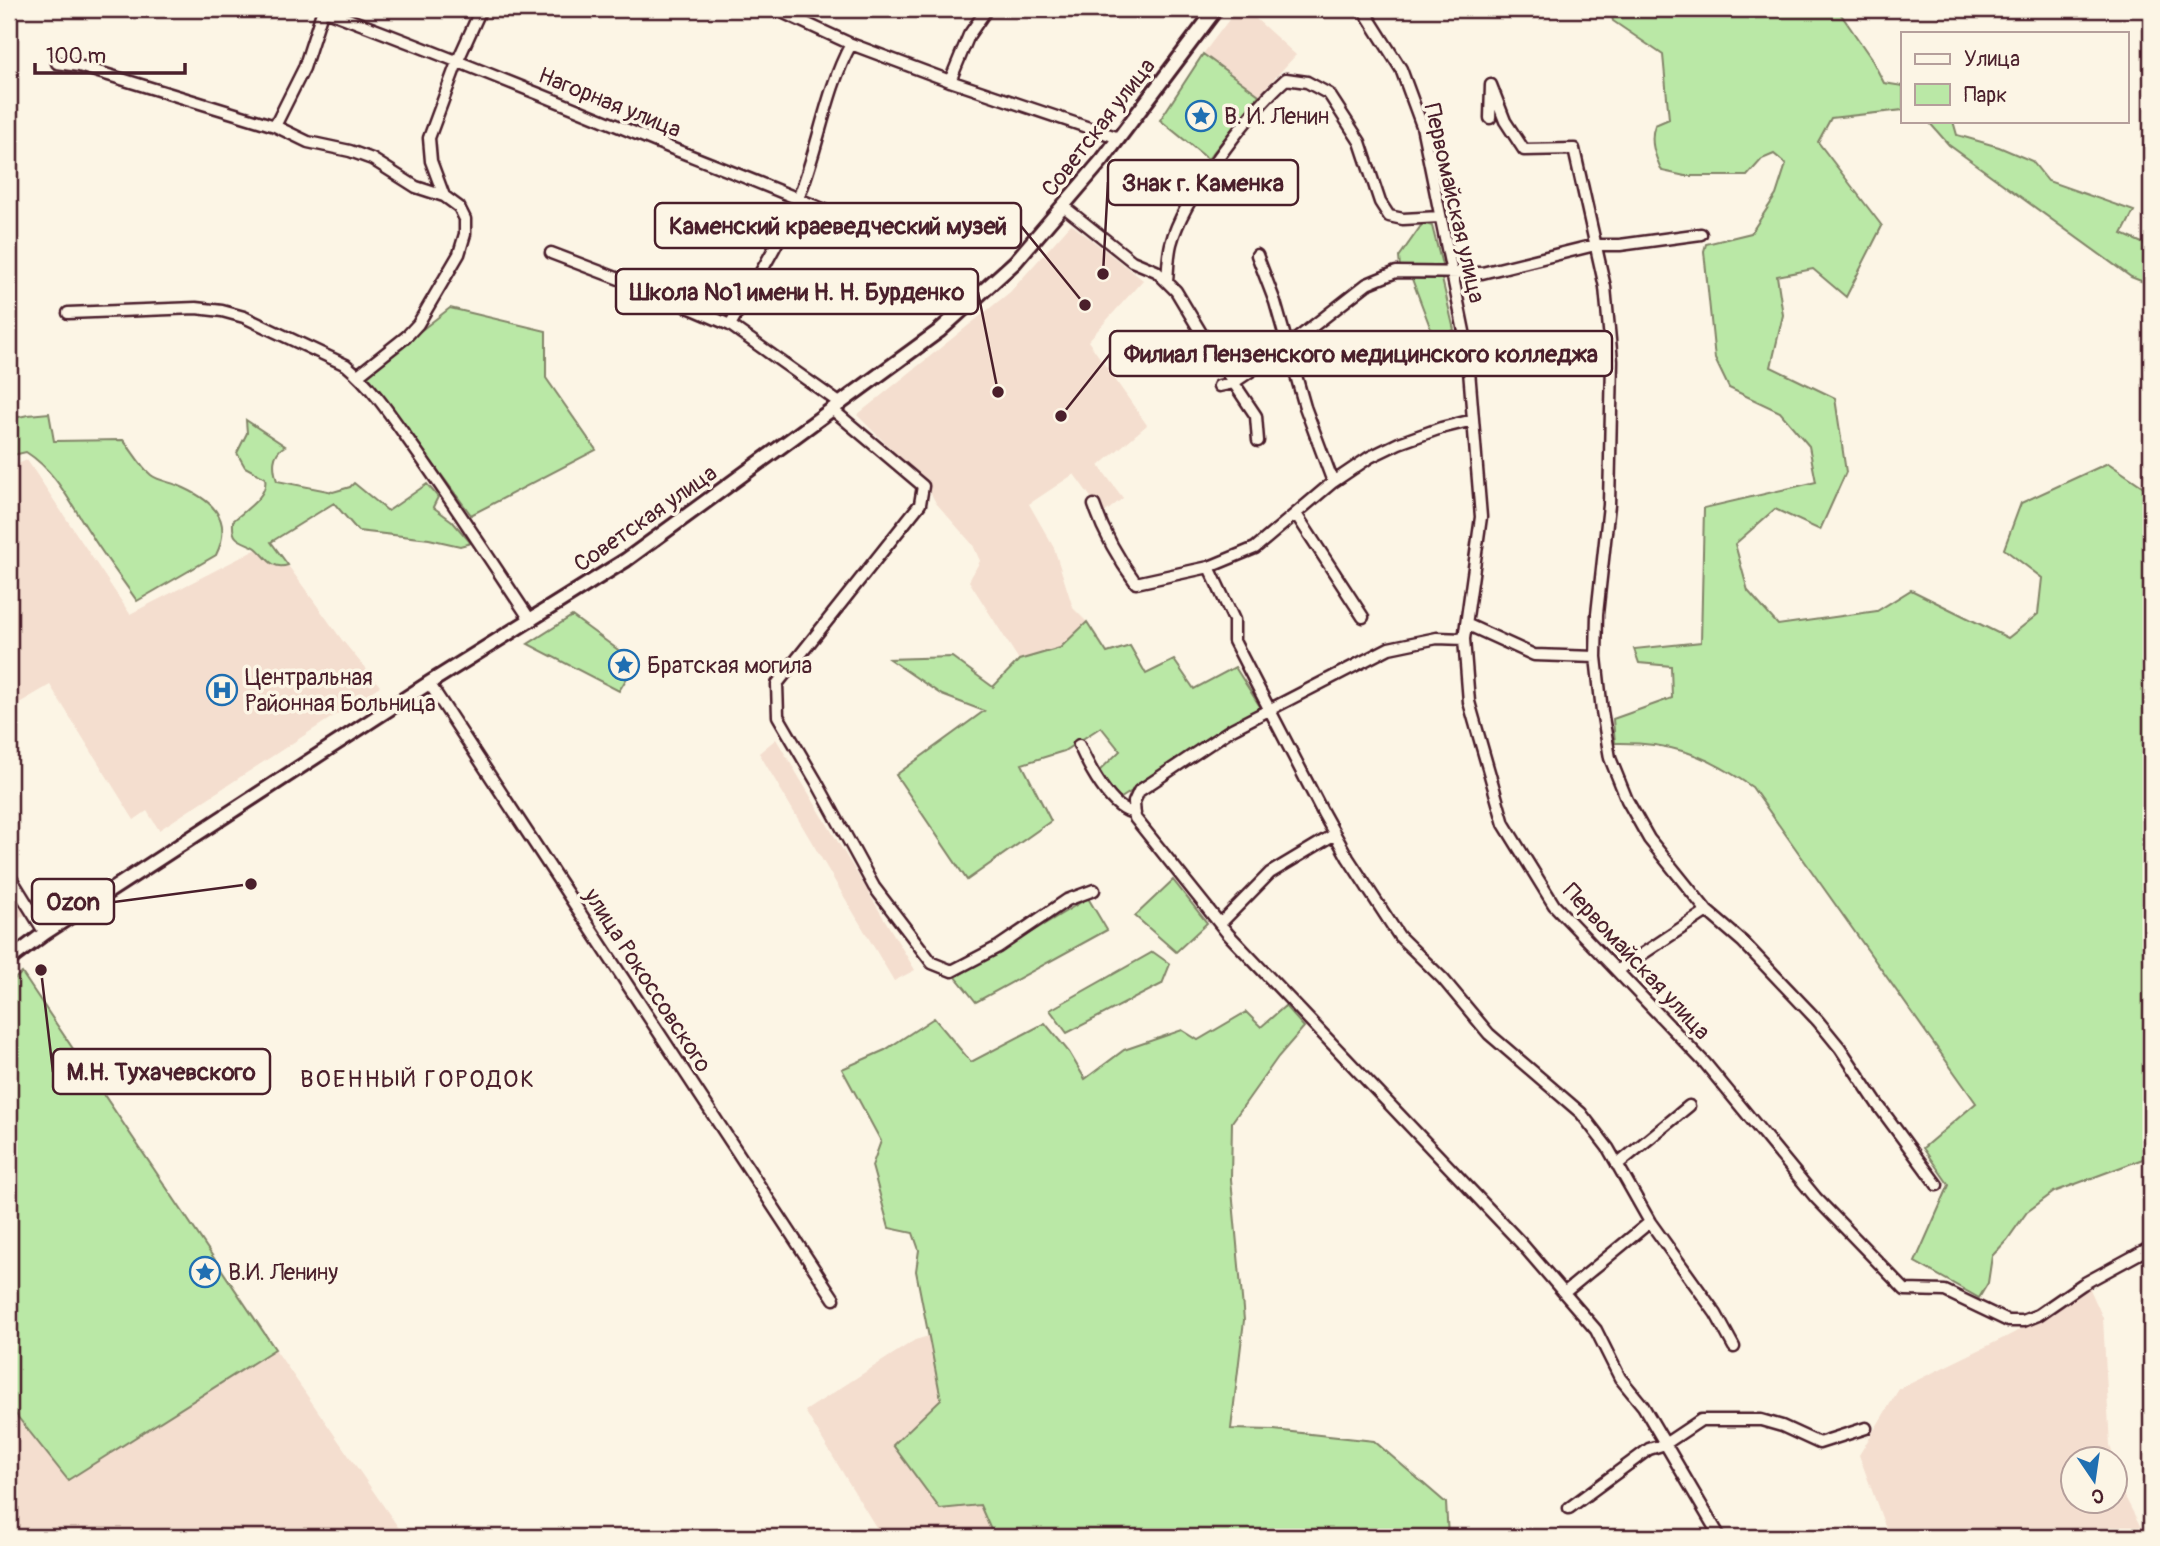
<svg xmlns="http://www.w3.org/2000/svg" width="2160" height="1546" font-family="Pangolin,sans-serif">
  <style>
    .built { fill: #f4decf }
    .green { fill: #bae8a6; stroke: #828468; stroke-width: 2 }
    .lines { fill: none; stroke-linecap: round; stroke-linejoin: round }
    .minor-casing { stroke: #4a1f2b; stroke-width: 15 }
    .major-casing { stroke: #4a1f2b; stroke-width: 18 }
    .minor { stroke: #fcf5e5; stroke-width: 10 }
    .major { stroke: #fcf5e5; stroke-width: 12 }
    .labels { text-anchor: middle; stroke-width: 7; stroke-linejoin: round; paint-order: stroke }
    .street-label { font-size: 23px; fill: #4a1f2b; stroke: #fcf5e5 }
    .poi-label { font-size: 23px; fill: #4a1f2b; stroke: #fcf5e5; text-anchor: start }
    .neighbourhood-label { font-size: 24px; letter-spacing: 2px; fill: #4a1f2b; stroke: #fcf5e5 }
    .leader { fill: none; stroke: #4a1f2b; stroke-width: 2.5 }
    .callout-dot { fill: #4a1f2b; stroke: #fcf5e5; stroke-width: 2.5 }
    .callout { fill: #fcf5e5; stroke: #4a1f2b; stroke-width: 2.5 }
    .callout-label { font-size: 24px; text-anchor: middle; font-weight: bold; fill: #4a1f2b }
  </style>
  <rect width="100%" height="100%" fill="#fcf5e5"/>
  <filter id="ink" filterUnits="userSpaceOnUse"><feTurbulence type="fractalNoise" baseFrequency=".0143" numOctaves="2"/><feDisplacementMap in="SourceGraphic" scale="14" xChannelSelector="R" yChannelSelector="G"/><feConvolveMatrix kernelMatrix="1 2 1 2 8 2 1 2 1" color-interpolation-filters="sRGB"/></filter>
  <g filter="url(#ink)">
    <!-- built -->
    <path class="built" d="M 1237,9 L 1245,9 L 1296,55 L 1259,95 L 1203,54 Z
      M 1071,224 L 1143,280 L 1088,341 L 1147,425 L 1099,466 L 1123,498 L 1103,514 L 1074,474 L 1029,504 L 1054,548 L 1073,608 L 1087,622 L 1060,648 L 1019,660 L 969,581 L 980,561 L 973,545 L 936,503 L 926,484 L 857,415 L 1010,292 Z
      M 27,460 L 130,614 L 271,542 L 342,640 L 380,686 L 159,830 L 147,811 L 134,820 L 50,685 L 9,709 L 9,468 Z
      M 776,739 L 915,970 L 894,981 L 759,753 Z
      M 9,884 L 28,913 L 12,923 L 9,920 Z
      M 2089,1287 L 2103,1318 L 2110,1446 L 2114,1458 L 2072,1458 L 2072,1500 L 2114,1500 L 2115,1461 L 2123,1493 L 2146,1537 L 1889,1537 L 1859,1455 L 1899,1389 L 2016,1332 Z
      M 929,1336 L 941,1399 L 994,1537 L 882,1537 L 805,1411 L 915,1340 Z
      M 275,1349 L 405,1537 L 9,1537 L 9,1407 L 68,1480 Z"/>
    <!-- green -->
    <path class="green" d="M 1610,9 L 1829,9 L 1840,13 L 1871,58 L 1884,83 L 1903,86 L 1903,110 L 1831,118 L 1818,142 L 1882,226 L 1846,297 L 1813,269 L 1777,276 L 1783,315 L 1771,367 L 1835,398 L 1846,472 L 1820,530 L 1775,509 L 1735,544 L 1748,591 L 1778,625 L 1877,611 L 1911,590 L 2008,638 L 2038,614 L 2042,578 L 2004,549 L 2021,503 L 2108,463 L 2151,492 L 2151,1156 L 2054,1192 L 2027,1212 L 2007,1240 L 1992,1256 L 1988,1283 L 1979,1298 L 1915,1262 L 1949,1185 L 1923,1148 L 1976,1103 L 1752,787 C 1705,754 1671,742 1615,743 L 1613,719 L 1672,698 L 1671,666 L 1639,663 L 1634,649 L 1701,642 L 1704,508 L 1816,482 L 1809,446 L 1780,412 L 1729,388 L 1715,359 L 1704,251 L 1706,244 L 1751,233 L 1776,195 L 1786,164 L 1774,154 L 1762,159 L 1747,176 L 1685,176 L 1662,171 C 1655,156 1649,141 1655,125 L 1669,119 L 1663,55 L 1613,21 Z
      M 1203,54 L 1259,95 L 1208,159 L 1160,120 Z
      M 1928,121 L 1953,121 L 1957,135 L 1999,147 L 2032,161 L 2048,181 L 2134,211 L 2122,234 L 2151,247 L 2151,285 L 2131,277 L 1949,145 Z
      M 1423,223 L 1432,226 L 1443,269 L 1400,268 L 1399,257 Z
      M 1412,279 L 1442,279 L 1454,330 L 1443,336 L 1432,332 Z
      M 450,308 L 546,331 L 546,378 L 596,450 L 471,515 L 366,373 Z
      M 49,413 L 54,441 L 123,440 C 132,450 140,466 151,475 C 157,480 169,482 177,485 C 209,498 235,517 216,555 L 137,601 C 121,578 104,556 90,533 C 71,504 56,471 26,452 L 9,456 L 9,419 L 28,415 Z
      M 246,420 L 285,446 C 271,454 273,468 277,481 L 333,492 L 350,487 L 354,483 L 388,511 L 427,484 L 438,497 L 433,507 L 452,521 L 471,543 L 460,546 L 429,539 L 358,531 L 334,503 L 271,542 L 288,565 C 272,571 266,556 256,548 C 250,544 240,542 236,537 C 232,533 233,526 233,521 C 245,510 269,496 265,478 L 245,467 L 237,453 L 247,433 Z
      M 572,616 L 636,663 L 619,691 L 528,644 Z
      M 1087,622 L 1107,653 L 1130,646 L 1146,674 L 1174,660 L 1194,689 L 1235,667 L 1261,708 L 1118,800 L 1097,773 L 1120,751 L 1101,727 L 1064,751 L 1022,764 L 1051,821 L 967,880 L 896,775 L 984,711 L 942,695 L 889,659 L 952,657 L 993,687 L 1019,660 L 1060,648 Z
      M 1173,880 L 1207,923 L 1176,952 L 1135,916 Z
      M 1088,898 L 1107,930 L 976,1002 L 956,977 Z
      M 1153,952 L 1170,964 L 1162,984 L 1067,1033 L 1050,1010 Z
      M 22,973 L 275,1349 L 68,1480 L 9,1406 L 9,983 Z
      M 1285,1006 L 1304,1027 L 1278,1057 L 1232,1122 L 1231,1179 L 1244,1320 L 1231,1429 L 1274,1430 L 1374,1441 L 1446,1503 L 1448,1537 L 994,1537 L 980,1505 L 940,1509 L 893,1445 L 941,1399 L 916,1271 L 919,1250 L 913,1233 L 889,1228 L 872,1166 L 881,1141 L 842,1069 L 885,1050 L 934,1018 L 971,1062 L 1045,1023 L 1069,1052 L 1085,1079 L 1124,1050 L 1182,1030 L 1198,1040 L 1246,1012 L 1261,1027 Z"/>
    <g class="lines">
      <!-- minor casing -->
      <g class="minor-casing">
        <path id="minor" d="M 321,9 C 439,53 555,100 671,148 C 742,176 812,203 882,235
          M 775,9 L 851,44 L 950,81 L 1119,138
          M 1363,9 L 1401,69 L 1422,126 L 1467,346 L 1481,517 L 1464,639 L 1469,702 L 1504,824 L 1554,905 L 1705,1063 L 1816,1198 L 1905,1290 L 1945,1291 L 2008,1321 L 2023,1321 L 2038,1315 L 2083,1284 L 2151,1247
          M 57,63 L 79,66 L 275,126 L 308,142 L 350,151 L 372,159 L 416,187 L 444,196 L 459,207 L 465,219 L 465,234 L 459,254 L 418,324 L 406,337 L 358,375
          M 950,81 L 969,35 L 987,9
          M 1490,118 L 1491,85 L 1505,121 L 1524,150 L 1574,149 L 1605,287 L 1612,361 L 1609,505 L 1597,614 L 1596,657 L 1602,711 L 1610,758 L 1627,800 L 1649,839 L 1707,911 L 1743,942 L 1818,1021 L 1840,1048 L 1878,1105 L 1937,1185
          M 275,126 L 304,68 L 323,9
          M 444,196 L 431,161 L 429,138 L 458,60 L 481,9
          M 1063,206 L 1132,261 L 1156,271 L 1176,291 L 1209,346 L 1256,416 L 1258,441
          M 551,253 L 648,290 L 730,325 L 841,404
          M 1257,255 L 1275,302 L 1305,407 L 1333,482
          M 1167,282 C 1168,270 1168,256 1171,244 C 1182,199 1251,110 1286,79 L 1307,82 L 1329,94 L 1360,142 L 1380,202 L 1389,216 L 1403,219 L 1440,217
          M 68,313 L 196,308 L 222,311 L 244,317 L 346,365 C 375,389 395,422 417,452 C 456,507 493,564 531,621
          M 730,325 C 754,283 781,241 799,196 C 819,146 826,90 851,44
          M 1219,386 L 1233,383 L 1289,345 L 1367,284 L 1396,272 L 1482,273 L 1595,245 L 1620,245 L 1701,234
          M 833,410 L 923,486 L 920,504 L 777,684 L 778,716 L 816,781 L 874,887 L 932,963 L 952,971 L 998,947 L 1067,900 L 1094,890
          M 1094,505 C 1104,533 1118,559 1136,583 L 1209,567 L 1255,548 L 1333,482 L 1370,457 L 1399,443 L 1441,428 L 1473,420
          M 1296,514 L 1363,617
          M 1209,567 L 1234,620 L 1234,641 L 1323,813 L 1348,858 L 1399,936 L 1443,979 L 1489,1034 L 1581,1113 L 1608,1148 L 1650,1222 L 1716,1314 L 1734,1347
          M 1466,624 L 1534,655 L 1596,657
          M 1464,639 L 1437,638 L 1389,648 L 1232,729 L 1139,791 L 1134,802 L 1135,818 L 1228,934 L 1521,1243 L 1596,1330 L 1620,1378 L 1643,1406 L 1720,1537
          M 429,683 L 834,1299
          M 1079,745 C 1088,765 1111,811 1135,813
          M 9,875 L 45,933
          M 1220,924 L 1270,873 L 1335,834
          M 1617,971 L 1707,911
          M 1617,1165 L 1689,1106
          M 1564,1293 L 1650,1222
          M 1569,1508 L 1649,1449 L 1665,1444 L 1701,1420 L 1761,1420 L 1782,1426 L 1819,1443 L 1866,1428"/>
      </g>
      <!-- major casing -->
      <g class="major-casing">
        <path id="major" d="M 9,960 L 45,933 L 429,683 L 626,560 L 939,331 L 1015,262 L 1103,159 L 1216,9"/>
      </g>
      <!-- minor -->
      <use href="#minor" class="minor"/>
      <!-- major -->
      <use href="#major" class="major"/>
    </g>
  </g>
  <!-- icons -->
  <defs>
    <g id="sight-ring" transform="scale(1.575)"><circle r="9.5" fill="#fcf5e5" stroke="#1f6fb2" stroke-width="1.5"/><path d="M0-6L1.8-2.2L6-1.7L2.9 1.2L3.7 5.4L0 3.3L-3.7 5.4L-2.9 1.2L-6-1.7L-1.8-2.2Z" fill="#1f6fb2"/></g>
    <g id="hospital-ring" transform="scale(1.575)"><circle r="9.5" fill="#fcf5e5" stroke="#1f6fb2" stroke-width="1.5"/><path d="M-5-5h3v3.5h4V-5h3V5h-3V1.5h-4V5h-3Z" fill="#1f6fb2"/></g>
  </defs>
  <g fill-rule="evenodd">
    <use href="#sight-ring" x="1201" y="116"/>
    <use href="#sight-ring" x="624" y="665"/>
    <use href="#hospital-ring" x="222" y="690"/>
    <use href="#sight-ring" x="205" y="1272"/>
  </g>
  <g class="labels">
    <!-- street labels -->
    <g class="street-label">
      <text transform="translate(610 102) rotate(22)" y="8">Нагорная улица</text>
      <text transform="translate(1098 127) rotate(-52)" y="8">Советская улица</text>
      <text transform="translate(1455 203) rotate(77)" y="8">Первомайская улица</text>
      <text transform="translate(645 518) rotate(-35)" y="8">Советская улица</text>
      <text transform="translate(1637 961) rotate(47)" y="8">Первомайская улица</text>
      <text transform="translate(648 980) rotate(57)" y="8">улица Рокоссовского</text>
    </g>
    <!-- poi labels -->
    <g class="poi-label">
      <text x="1224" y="124">В. И. Ленин</text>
      <text x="647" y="673">Братская могила</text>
      <text x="245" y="685">Центральная<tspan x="245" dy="26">Районная Больница</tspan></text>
      <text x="228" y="1280">В.И. Ленину</text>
    </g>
    <!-- neighbourhood labels -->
    <g class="neighbourhood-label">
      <text x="418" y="1087">ВОЕННЫЙ ГОРОДОК</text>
    </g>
  </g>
  <!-- callouts -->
  <path class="leader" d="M1103 274L1108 182M1085 305L1021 226M998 392L978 292M1061 416L1110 354M251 884L114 902M41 970L53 1072"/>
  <g class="callout-dot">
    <circle cx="1103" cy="274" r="7"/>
    <circle cx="1085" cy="305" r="7"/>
    <circle cx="998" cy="392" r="7"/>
    <circle cx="1061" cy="416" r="7"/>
    <circle cx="251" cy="884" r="7"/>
    <circle cx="41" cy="970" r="7"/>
  </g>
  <g class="callout">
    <rect x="1108" y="160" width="190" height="45" rx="7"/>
    <rect x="655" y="203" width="366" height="45" rx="7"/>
    <rect x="616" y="269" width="362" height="45" rx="7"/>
    <rect x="1110" y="331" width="502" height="45" rx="7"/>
    <rect x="32" y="879" width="82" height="45" rx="7"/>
    <rect x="53" y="1049" width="217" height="45" rx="7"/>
  </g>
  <g class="callout-label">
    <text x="1203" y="191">Знак г. Каменка</text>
    <text x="838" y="234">Каменский краеведческий музей</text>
    <text x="797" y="300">Школа №1 имени Н. Н. Бурденко</text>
    <text x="1361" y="362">Филиал Пензенского медицинского колледжа</text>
    <text x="73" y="910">Ozon</text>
    <text x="161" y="1080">М.Н. Тухачевского</text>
  </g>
  <!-- margin -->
  <rect width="2160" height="1546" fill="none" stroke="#fcf5e5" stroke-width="35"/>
  <rect x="18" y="18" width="2125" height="1511" fill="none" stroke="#4a1f2b" stroke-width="2.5" filter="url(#ink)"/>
  <!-- legend -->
  <rect x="1901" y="32" width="228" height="91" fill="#fcf5e5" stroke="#b59f9b" stroke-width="2"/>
  <rect x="1915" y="54" width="35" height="10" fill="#fcf5e5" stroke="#b59f9b" stroke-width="2"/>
  <text x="1964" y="66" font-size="21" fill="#4a1f2b">Улица</text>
  <rect x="1915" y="84" width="35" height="21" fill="#bae8a6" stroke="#b59f9b" stroke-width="2"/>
  <text x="1964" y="102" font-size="21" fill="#4a1f2b">Парк</text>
  <!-- north arrow -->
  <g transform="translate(2094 1480) rotate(167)"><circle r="33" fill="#fcf5e5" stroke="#b59f9b" stroke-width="2"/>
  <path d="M0-5L12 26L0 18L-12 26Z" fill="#1f6fb2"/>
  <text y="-10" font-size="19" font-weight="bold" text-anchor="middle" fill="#4a1f2b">С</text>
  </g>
  <!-- scale -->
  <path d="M35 63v10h150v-10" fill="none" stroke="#4a1f2b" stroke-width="3.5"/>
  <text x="46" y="63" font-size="21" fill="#4a1f2b" stroke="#fcf5e5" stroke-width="5" paint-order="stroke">100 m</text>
</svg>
